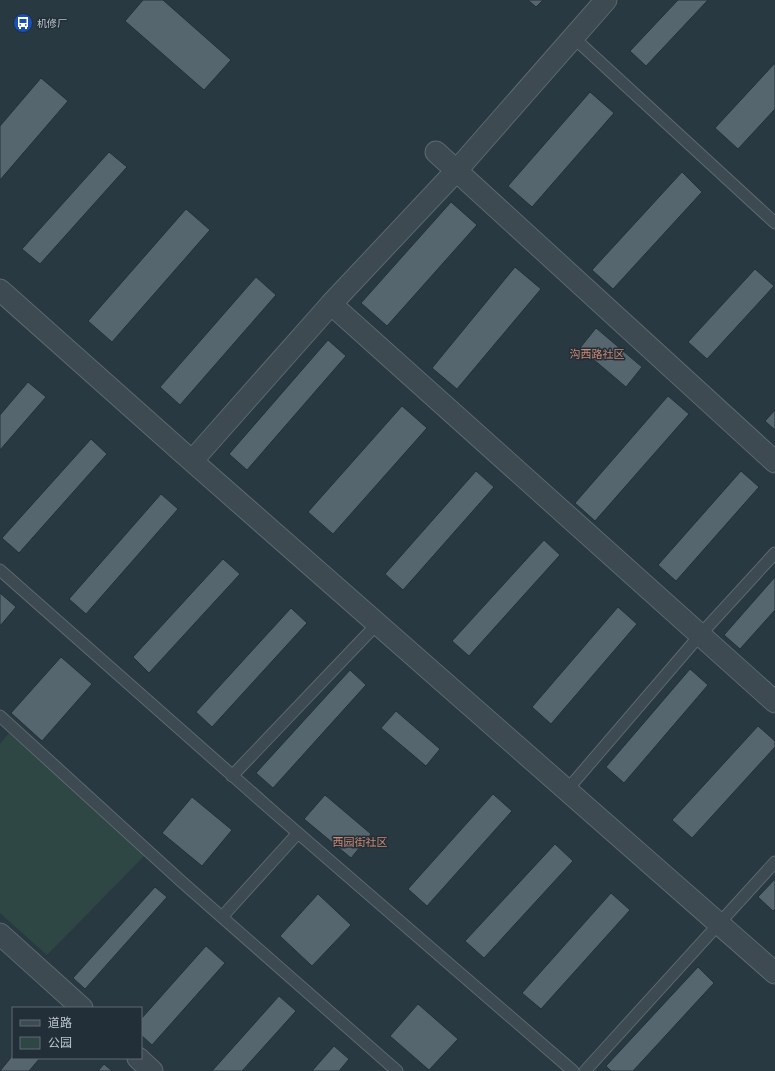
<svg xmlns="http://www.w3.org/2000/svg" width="775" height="1071" font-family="Figtree,'Noto Sans SC',sans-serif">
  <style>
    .green { fill: #2e4744 }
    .building { fill: #55666f; stroke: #24313a }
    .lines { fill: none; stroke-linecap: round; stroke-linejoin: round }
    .lane-casing { stroke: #5c6870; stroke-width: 13 }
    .street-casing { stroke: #5c6870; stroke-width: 23 }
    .lane { stroke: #3d4a52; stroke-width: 11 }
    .street { stroke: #3d4a52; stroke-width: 21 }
    .labels { text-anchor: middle; stroke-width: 3; stroke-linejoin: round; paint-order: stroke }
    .poi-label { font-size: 10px; fill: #bbc5cc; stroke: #222f38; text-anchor: start }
    .neighbourhood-label { font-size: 11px; fill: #d18871; stroke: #222f38 }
  </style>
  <rect width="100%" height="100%" fill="#293942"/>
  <!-- green -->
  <path class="green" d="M 9,733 L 147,853 L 47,955 L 0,913 L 0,744 Z"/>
  <!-- building -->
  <path class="building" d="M 143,0 L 163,0 L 231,60 L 204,90 L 125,21 Z
    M 528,0 L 543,0 L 536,7 Z
    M 678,0 L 708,0 L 646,66 L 630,51 Z
    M 775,63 L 775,109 L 738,149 L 715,128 Z
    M 41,78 L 68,101 L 0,180 L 0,126 Z
    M 590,92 L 614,113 L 532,207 L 508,186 Z
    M 109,152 L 127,167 L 40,264 L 22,249 Z
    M 682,172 L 702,192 L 613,289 L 592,270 Z
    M 451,202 L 477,225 L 387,326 L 361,303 Z
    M 186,209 L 210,230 L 112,342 L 88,321 Z
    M 515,267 L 541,289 L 457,389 L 432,368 Z
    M 755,269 L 774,286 L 707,359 L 688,342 Z
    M 256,277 L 276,295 L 180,405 L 160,387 Z
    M 596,328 L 642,367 L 626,387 L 580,348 Z
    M 328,340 L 346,356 L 247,470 L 229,454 Z
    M 28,382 L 46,397 L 0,450 L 0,415 Z
    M 668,396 L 689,414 L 595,521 L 575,503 Z
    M 402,406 L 427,428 L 333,534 L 308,512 Z
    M 775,410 L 775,430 L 765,421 Z
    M 91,439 L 107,454 L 19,553 L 2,538 Z
    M 476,471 L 494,487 L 403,590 L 385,574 Z
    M 741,471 L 759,487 L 676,581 L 658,565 Z
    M 161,494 L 178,509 L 86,614 L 69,599 Z
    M 544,540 L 560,555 L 469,656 L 452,641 Z
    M 223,559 L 240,574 L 149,673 L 133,657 Z
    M 775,577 L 775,610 L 740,649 L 724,635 Z
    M 0,593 L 16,607 L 0,626 Z
    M 618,607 L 637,624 L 551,724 L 532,707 Z
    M 291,608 L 307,623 L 212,727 L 196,712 Z
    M 61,657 L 92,684 L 42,741 L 11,713 Z
    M 690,669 L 708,685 L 624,783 L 606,767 Z
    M 350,670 L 366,685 L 273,788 L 256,773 Z
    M 396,711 L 440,749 L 426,766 L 381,728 Z
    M 758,726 L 775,741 L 775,747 L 692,838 L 672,820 Z
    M 493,794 L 512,811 L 427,906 L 408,889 Z
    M 325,795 L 371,834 L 351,858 L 304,819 Z
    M 192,797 L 232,830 L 202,866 L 162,833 Z
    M 555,844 L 573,861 L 484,958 L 465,941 Z
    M 775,879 L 775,909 L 773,911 L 758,897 Z
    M 155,887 L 167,897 L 85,989 L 73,978 Z
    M 611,893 L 630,910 L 541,1009 L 522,993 Z
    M 318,894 L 351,925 L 312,966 L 280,936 Z
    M 206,946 L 225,963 L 152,1045 L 141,1035 L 141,1019 Z
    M 698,967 L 714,983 L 633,1071 L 611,1071 L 606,1066 Z
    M 279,996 L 296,1011 L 242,1071 L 212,1071 Z
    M 418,1004 L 458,1039 L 429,1070 L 390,1036 Z
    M 334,1046 L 349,1059 L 339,1071 L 312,1071 Z
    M 13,1055 L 13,1058 L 40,1058 L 29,1071 L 0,1071 Z
    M 104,1064 L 112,1071 L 98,1071 Z"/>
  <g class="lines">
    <!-- lane casing -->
    <g class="lane-casing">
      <path id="lane" d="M 574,38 L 775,223
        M 0,570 L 276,814 L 573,1071
        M 0,716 L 182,882 L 397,1071
        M 232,776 L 377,624
        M 567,790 L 700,635 L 775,553
        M 222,917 L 298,833
        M 585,1071 L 775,862"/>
    </g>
    <!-- street casing -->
    <g class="street-casing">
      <path id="street" d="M 436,152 L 775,462
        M 0,290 L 183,453 L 775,973
        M 331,304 L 775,702
        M 192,461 L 331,304 L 457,170 L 606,0
        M 0,934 L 82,1008
        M 138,1058 L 152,1071"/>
    </g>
    <!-- lane -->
    <use href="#lane" class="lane"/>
    <!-- street -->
    <use href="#street" class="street"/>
  </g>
  <!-- icons -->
  <defs>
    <g id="bus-disc" transform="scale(1)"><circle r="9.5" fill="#1a4fb4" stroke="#222f38"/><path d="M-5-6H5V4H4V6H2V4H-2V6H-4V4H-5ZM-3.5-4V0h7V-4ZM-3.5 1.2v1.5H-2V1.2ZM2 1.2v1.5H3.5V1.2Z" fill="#fff"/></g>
  </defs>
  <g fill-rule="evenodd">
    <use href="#bus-disc" x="23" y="23"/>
  </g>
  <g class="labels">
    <!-- poi labels -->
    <g class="poi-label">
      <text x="37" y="27">机修厂</text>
    </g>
    <!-- neighbourhood labels -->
    <g class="neighbourhood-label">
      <text x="597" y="358">沟西路社区</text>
      <text x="360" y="846">西园街社区</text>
    </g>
  </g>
  <!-- legend -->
  <rect x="12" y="1007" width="130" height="52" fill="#222f38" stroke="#5f6b73"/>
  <rect x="20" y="1020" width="20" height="6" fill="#3d4a52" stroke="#5f6b73"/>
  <text x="48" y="1027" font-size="12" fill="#bbc5cc">道路</text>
  <rect x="20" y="1037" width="20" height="12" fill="#2e4744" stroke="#5f6b73"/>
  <text x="48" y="1047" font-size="12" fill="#bbc5cc">公园</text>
</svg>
